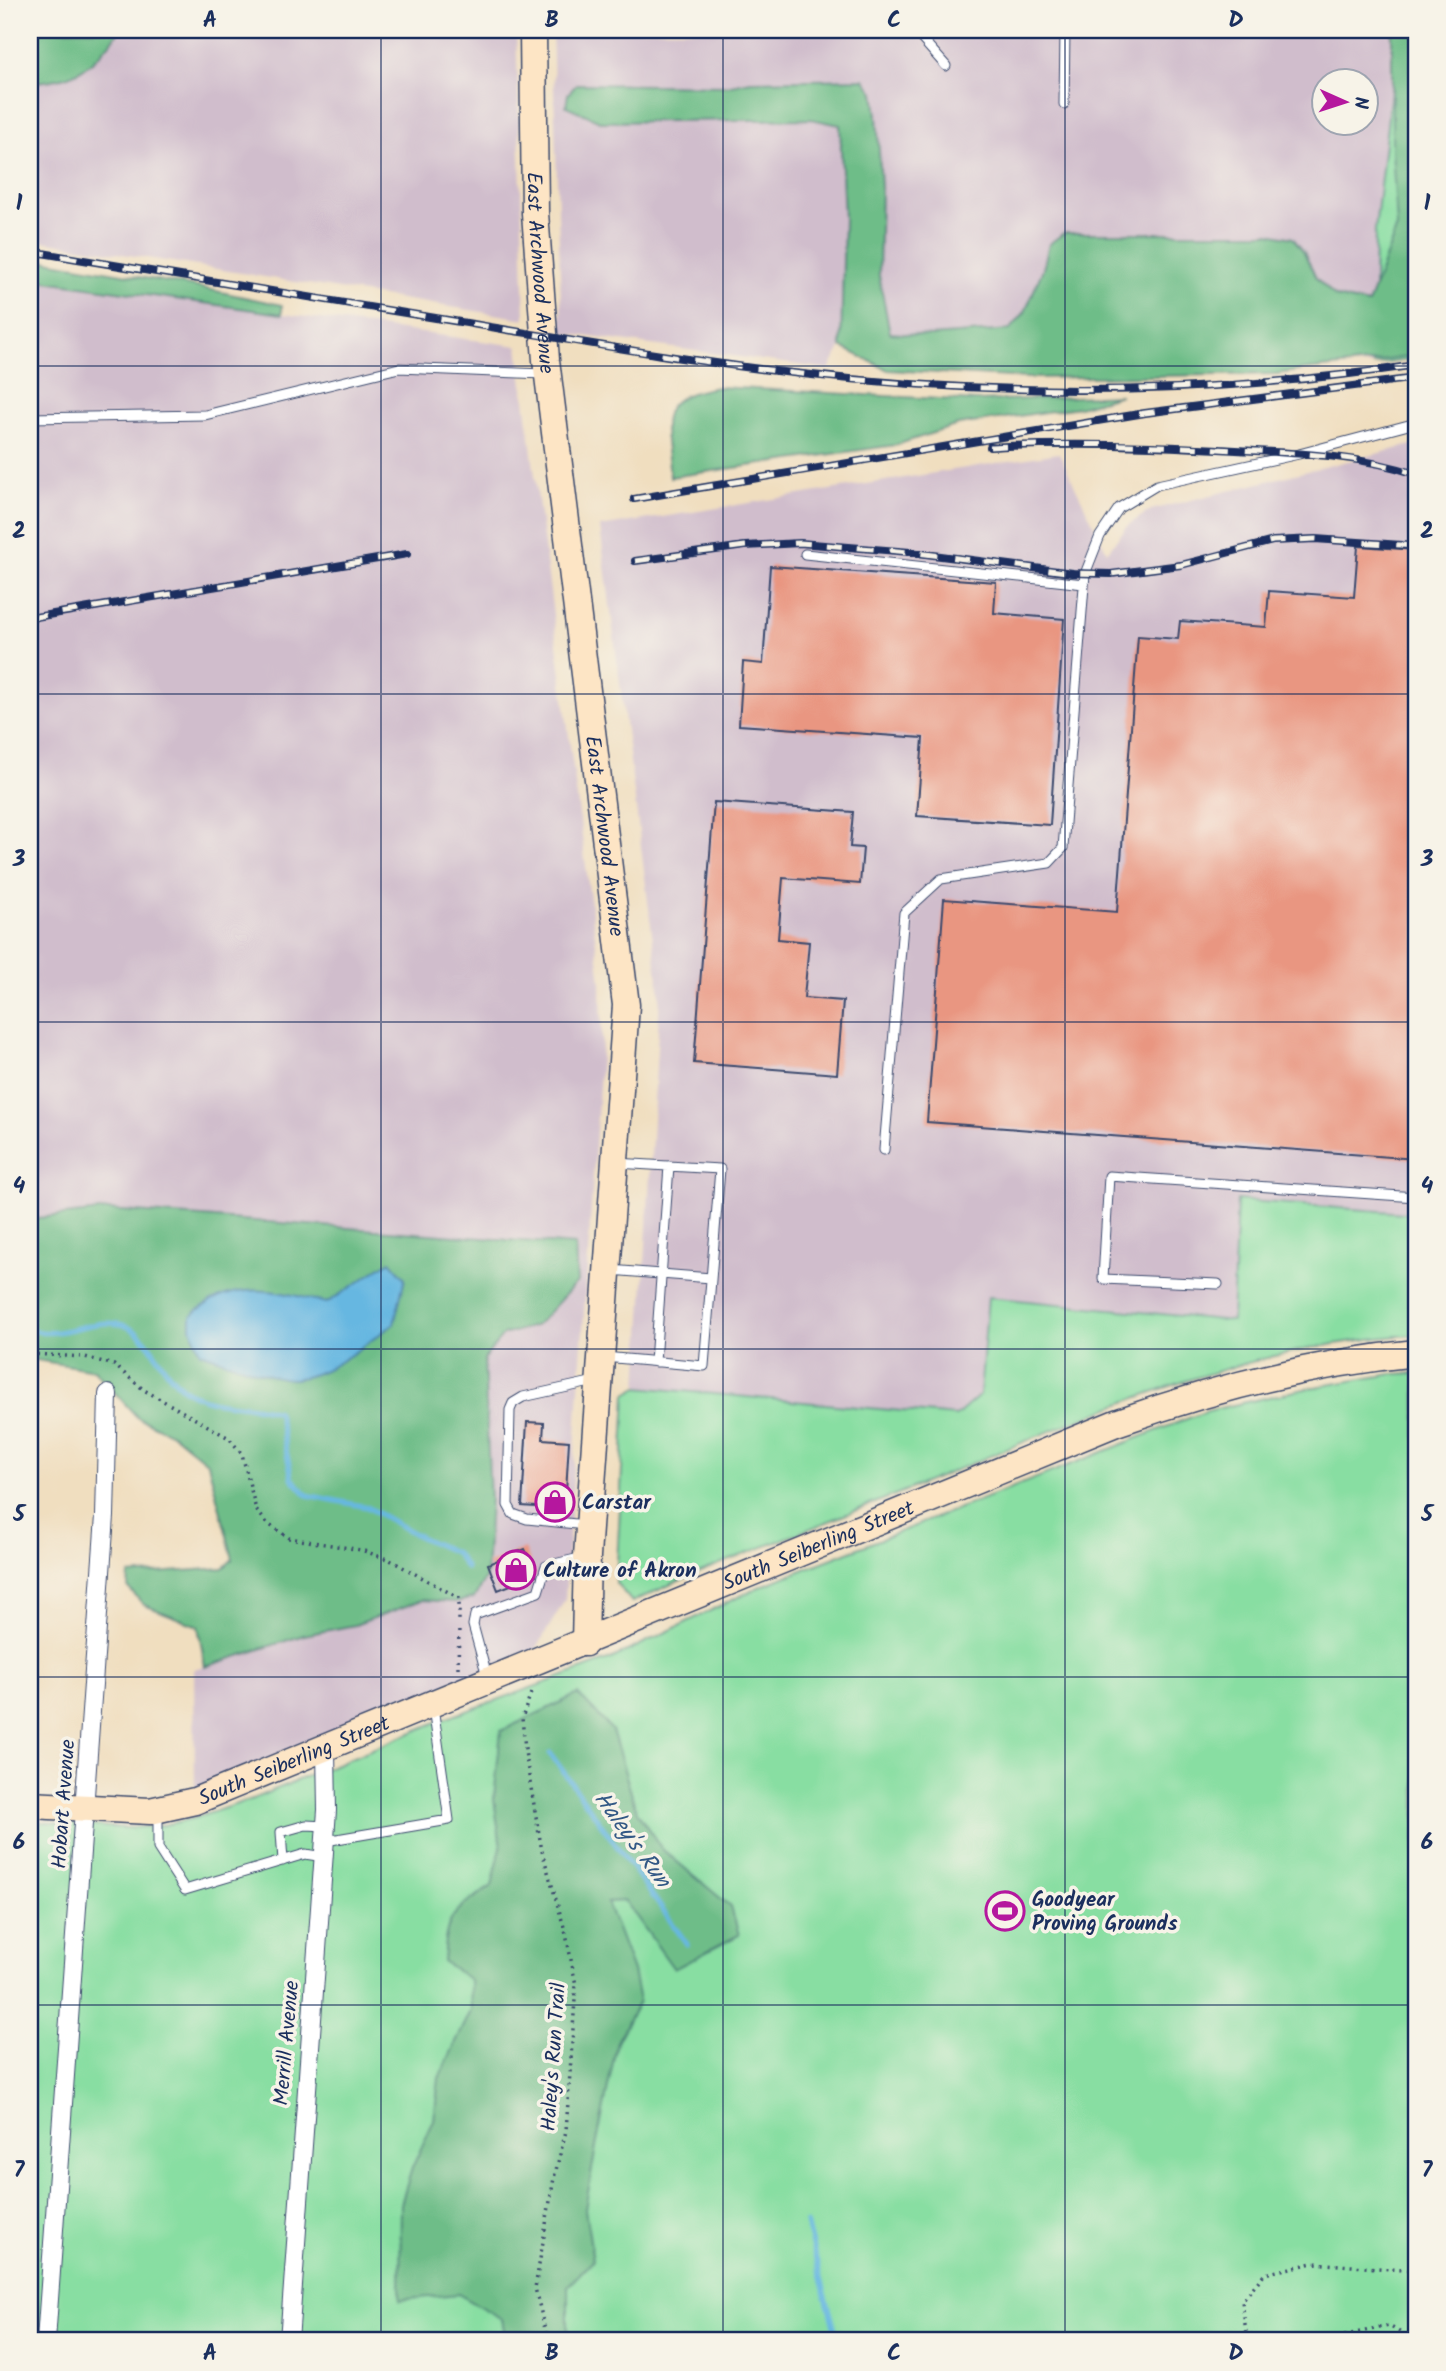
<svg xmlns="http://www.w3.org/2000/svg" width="1446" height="2371" font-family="Kalam,sans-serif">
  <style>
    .industrial { fill: #d0bdcc; fill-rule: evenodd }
    .green { fill: #88dea2; stroke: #528680; stroke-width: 2 }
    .forest { fill: #6ebd88; stroke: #447673; stroke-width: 2 }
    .water { fill: #66b7e1; stroke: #4073a0; stroke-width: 2 }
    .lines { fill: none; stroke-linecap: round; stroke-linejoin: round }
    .stream { stroke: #66b7e1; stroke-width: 5 }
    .building { fill: #e99681 }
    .lane-casing { stroke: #3b496d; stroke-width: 11 }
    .street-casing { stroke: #3b496d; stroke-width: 20 }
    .secondary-casing { stroke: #3b496d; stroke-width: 29 }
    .path { stroke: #3b496d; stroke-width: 3.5; stroke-dasharray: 2 5; stroke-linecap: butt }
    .lane { stroke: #fff; stroke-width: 9 }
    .street { stroke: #fff; stroke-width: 18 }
    .secondary { stroke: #fde5c5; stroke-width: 26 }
    .rail-casing { stroke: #1b2f5e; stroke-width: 8 }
    .rail { stroke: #f7f3e8; stroke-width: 5; stroke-dasharray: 16; stroke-linecap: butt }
    .grid { fill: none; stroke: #1b2f5e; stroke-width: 2; stroke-opacity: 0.55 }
    .labels { text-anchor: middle; stroke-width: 7; stroke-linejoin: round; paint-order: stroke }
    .street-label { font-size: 21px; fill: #1b2f5e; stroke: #f7f3e8 }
    .poi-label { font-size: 21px; font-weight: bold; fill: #1b2f5e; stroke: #f7f3e8; text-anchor: start }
    .water-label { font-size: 23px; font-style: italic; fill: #325885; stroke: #f7f3e8 }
    .neatline { fill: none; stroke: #1b2f5e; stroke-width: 2.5 }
    .grid-label { font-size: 23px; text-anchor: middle; font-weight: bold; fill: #1b2f5e }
  </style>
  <rect width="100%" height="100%" fill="#f7f3e8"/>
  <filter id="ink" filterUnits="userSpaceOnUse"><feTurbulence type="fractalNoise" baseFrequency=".0143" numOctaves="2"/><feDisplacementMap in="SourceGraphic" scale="14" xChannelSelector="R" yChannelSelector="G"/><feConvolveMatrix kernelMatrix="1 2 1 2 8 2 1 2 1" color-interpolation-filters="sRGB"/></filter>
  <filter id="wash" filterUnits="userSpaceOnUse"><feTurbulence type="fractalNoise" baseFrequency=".00686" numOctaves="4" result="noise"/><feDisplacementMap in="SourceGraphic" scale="28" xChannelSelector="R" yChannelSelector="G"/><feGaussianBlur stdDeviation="1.57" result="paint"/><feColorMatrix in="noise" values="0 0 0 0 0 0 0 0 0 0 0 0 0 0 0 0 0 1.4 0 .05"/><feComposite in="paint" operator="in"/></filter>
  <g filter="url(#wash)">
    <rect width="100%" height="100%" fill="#f0debf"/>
    <!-- industrial -->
    <path class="industrial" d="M 30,30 L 516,30 L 525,319 L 30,239 Z
      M 552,30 L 1398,30 L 1375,230 L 1373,365 L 1313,368 L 1278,374 L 1028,378 L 888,370 L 841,348 L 829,369 L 562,333 ZM 1324,80 L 1366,80 L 1366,122 L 1324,122 Z
      M 30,279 L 518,346 L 601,982 L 602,1042 L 565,1600 L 533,1654 L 195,1793 L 194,1669 L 304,1635 L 355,1625 L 422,1600 L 456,1602 L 487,1536 L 490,1499 L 484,1359 L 503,1334 L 537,1325 L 575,1246 L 109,1210 L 30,1219 Z
      M 1416,444 L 1416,1214 L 1238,1200 L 1233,1321 L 989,1297 L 980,1395 L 956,1416 L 638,1387 L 660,995 L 600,527 L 1059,453 L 1107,552 L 1128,525 L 1151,510 Z"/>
    <!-- green -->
    <path class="green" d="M 1398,30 L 1416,30 L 1416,359 L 1373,365 L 1375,230 Z
      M 1237,1200 L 1416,1214 L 1416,1335 C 1251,1344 1100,1410 949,1473 C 864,1508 778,1541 692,1575 L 632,1602 L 616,1583 L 626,1394 L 638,1387 L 956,1416 L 980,1395 L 988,1297 L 1232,1321 Z
      M 1416,1373 L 1416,2341 L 30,2341 L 30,1821 L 125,1828 L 159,1826 L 195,1818 L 255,1798 L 439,1721 L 611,1659 L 759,1587 L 1207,1411 L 1309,1388 L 1392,1374 Z"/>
    <!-- forest -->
    <path class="forest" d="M 30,30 L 120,30 C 93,66 77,81 30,82 Z
      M 1392,30 L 1416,30 L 1416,313 L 1409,356 C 1366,366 1322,366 1278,374 L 1028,378 L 888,370 L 841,347 L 844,219 L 840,125 L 811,119 L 602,122 L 566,106 L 568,94 L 577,84 L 726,86 L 751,81 L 864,79 L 874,92 L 877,115 L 881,187 L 879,276 L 890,333 L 931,336 L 1010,330 L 1025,312 L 1043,269 L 1049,244 L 1064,233 L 1269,233 L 1293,238 L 1304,252 L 1316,278 L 1336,297 L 1368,304 L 1397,227 L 1392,150 Z
      M 30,258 L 197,287 L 282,305 L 282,314 L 30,279 Z
      M 718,387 L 977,401 L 1121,395 L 1079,407 L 958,425 L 896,445 L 670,477 C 665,420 650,398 718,387 Z
      M 109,1210 L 575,1245 L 577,1282 L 537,1325 L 503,1335 L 484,1359 L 490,1499 L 486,1577 L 474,1598 L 456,1602 L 422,1600 L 355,1625 L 304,1635 L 205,1667 L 198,1626 L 144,1605 L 128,1588 L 129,1575 L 223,1568 L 233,1559 L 208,1463 L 174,1435 L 138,1418 L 94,1370 L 30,1359 L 30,1219 Z
      M 578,1694 L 612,1730 L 637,1812 L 662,1849 L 731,1907 L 739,1935 L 674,1969 L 625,1901 L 607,1902 L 633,1971 L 639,2001 L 617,2042 L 596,2147 L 585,2209 L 593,2260 L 568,2286 L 568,2341 L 506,2341 L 502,2319 L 458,2294 L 400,2300 L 401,2204 L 412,2168 L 434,2120 L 439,2078 L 471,2011 L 470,1980 L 443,1961 C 446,1913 453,1912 492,1886 L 501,1847 L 494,1799 L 501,1731 Z"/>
    <!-- water -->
    <path class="water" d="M 390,1261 L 405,1278 L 394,1324 C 366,1343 330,1376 294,1379 C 273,1380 222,1359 200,1352 L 191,1328 L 191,1316 C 233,1277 277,1291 327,1303 Z"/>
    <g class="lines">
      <!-- stream -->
      <path class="stream" d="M 30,1329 C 61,1342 95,1314 126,1326 C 154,1338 160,1372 184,1389 C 211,1408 248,1402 278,1412 L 292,1478 L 307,1495 L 367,1507 L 420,1537 L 456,1553 L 466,1568
        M 550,1753 L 687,1944
        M 806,2223 L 838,2341"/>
    </g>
    <g id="blocks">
      <!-- building -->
      <path class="building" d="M 1358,546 L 1416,550 L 1416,1159 L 927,1122 L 944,899 L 1117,912 L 1138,636 L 1178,639 L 1180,621 L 1266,627 L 1269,591 L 1354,597 Z
        M 770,566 L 996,582 L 994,613 L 1064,619 L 1050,825 L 917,816 L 923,738 L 739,725 L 743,662 L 763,664 Z
        M 714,802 L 853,812 L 850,847 L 863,848 L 860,884 L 783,878 L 778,939 L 809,942 L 804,998 L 843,1001 L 837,1074 L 694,1063 Z
        M 527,1422 L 544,1423 L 543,1439 L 569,1441 L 565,1509 L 522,1506 Z
        M 525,1549 L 536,1575 L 498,1590 L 488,1564 Z"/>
    </g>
  </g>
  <g filter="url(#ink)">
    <use href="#blocks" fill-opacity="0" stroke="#3b496d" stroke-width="2"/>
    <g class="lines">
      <!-- lane casing -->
      <g class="lane-casing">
        <path id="lane" d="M 914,30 L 946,66
          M 1064,104 L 1065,30
          M 30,418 L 205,415 L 399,368 L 544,374
          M 805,554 L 1084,584
          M 884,1150 L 904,913 L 941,879 L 1049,863 L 1063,848 L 1085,574 L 1100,536 L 1119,508 L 1157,485 L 1299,454 L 1416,423
          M 610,1270 L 711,1278
          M 1218,1284 L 1103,1279 L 1109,1176 L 1416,1197
          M 604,1357 L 704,1366 L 720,1169 L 616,1163
          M 655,1362 L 669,1166
          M 586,1525 L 527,1519 L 513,1514 L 508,1505 L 510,1410 L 513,1403 L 523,1397 L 595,1381
          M 488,1680 L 473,1625 L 475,1615 L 538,1592 L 546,1566 L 584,1557
          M 158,1812 L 158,1848 L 185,1890 L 305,1854 L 324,1857
          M 325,1841 L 449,1820 L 433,1707
          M 283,1861 L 281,1832 L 306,1825 L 326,1826"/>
      </g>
      <!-- street casing -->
      <g class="street-casing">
        <path id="street" d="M 46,2341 L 105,1516 L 108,1394
          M 289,2341 L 327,1810 L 326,1749"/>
      </g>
      <!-- secondary casing -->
      <g class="secondary-casing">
        <g id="secondary">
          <path id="s1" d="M 533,30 L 535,213 L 546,360 L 626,1005 L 587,1556 L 585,1643"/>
          <path id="s2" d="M 30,1805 L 150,1811 L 195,1801 L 1116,1423 C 1215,1388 1312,1363 1416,1353"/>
        </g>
      </g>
      <!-- path -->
      <path class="path" d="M 30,1354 L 85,1357 L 114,1365 L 144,1390 L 229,1438 L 242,1454 L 256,1510 L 268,1524 L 289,1538 L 361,1550 L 390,1560 L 459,1598 L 459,1620
        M 458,1668 L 459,1628
        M 531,1693 L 522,1718 L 526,1759 L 542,1851 L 566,1934 L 576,1985 L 566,2131 L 554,2178 L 535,2288 L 548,2341
        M 1265,2341 L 1246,2332 L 1242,2301 L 1264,2274 L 1313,2263 L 1416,2271
        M 1317,2341 L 1389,2326 L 1415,2341"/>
      <!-- lane -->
      <use href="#lane" class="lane"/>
      <!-- street -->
      <use href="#street" class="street"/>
      <!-- secondary -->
      <use href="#secondary" class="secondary"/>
      <!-- rail casing -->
      <g class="rail-casing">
        <path id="rail" d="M 30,251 C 173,275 316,298 460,322 C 570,340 681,360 793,373 C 999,397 1211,396 1416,365
          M 990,447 C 1072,442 1153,445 1236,450 C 1296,453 1359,455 1416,474
          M 634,499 L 1145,413 L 1416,378
          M 635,561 L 745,546 L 800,543 L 910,552 L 1073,573 L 1111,574 L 1181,565 L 1273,541 L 1315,539 L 1416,546
          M 30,618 L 407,554"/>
      </g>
      <!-- rail -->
      <use href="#rail" class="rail"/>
    </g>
  </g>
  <!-- grid -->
  <path class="grid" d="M 381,30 L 381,2341M 723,30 L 723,2341M 1065,30 L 1065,2341M 30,366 L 1416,366M 30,694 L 1416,694M 30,1022 L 1416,1022M 30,1349 L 1416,1349M 30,1677 L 1416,1677M 30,2005 L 1416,2005"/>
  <!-- icons -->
  <defs>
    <g id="shop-ring" transform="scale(2.0125)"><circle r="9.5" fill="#f7f3e8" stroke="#b5179e" stroke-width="1.5"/><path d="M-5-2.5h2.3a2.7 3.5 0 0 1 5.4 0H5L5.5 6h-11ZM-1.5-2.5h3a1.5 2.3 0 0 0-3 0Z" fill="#b5179e"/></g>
    <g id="stadium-ring" transform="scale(2.0125)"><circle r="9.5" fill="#f7f3e8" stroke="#b5179e" stroke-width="1.5"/><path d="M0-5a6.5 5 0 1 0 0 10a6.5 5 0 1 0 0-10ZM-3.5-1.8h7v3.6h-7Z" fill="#b5179e"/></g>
  </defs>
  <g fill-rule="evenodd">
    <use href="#shop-ring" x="555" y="1502"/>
    <use href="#shop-ring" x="516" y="1570"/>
    <use href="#stadium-ring" x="1005" y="1911"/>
  </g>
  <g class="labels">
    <!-- street labels -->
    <g class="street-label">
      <text dy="7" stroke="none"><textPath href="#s1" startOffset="243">East Archwood Avenue</textPath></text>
      <text dy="7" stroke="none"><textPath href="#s1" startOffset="810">East Archwood Avenue</textPath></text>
      <text dy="7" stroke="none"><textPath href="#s2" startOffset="840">South Seiberling Street</textPath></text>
      <text dy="7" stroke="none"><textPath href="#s2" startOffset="273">South Seiberling Street</textPath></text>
      <text transform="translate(63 1804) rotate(-86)" y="7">Hobart Avenue</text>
      <text transform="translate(286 2043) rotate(-85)" y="7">Merrill Avenue</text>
      <text transform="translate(553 2057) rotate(-86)" y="7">Haley's Run Trail</text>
    </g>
    <!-- poi labels -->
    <g class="poi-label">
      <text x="582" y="1509">Carstar</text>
      <text x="543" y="1577">Culture of Akron</text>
      <text x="1032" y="1906">Goodyear<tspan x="1032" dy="24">Proving Grounds</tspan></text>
    </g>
    <!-- water labels -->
    <g class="water-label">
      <text transform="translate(633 1839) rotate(54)" y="8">Haley's Run</text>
    </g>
  </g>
  <!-- margin -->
  <rect width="1446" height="2371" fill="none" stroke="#f7f3e8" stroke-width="77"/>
  <!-- north arrow -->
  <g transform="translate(1345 102) rotate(93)"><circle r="33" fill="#f7f3e8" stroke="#9fa5b1" stroke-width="2"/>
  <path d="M0-5L12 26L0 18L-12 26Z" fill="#b5179e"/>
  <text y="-10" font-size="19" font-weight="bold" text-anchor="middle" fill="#1b2f5e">N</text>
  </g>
  <rect x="38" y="38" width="1370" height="2294" class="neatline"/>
  <g class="grid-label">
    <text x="210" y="27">A</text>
    <text x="552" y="27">B</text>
    <text x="894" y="27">C</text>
    <text x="1236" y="27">D</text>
    <text x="19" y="210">1</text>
    <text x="1427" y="210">1</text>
    <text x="19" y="538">2</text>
    <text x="1427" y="538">2</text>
    <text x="19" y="866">3</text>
    <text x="1427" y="866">3</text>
    <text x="19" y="1193">4</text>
    <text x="1427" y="1193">4</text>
    <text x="19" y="1521">5</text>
    <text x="1427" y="1521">5</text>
    <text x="19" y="1849">6</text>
    <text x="1427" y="1849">6</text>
    <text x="19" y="2177">7</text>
    <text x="1427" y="2177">7</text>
    <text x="210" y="2360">A</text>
    <text x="552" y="2360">B</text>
    <text x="894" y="2360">C</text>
    <text x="1236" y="2360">D</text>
  </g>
</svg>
